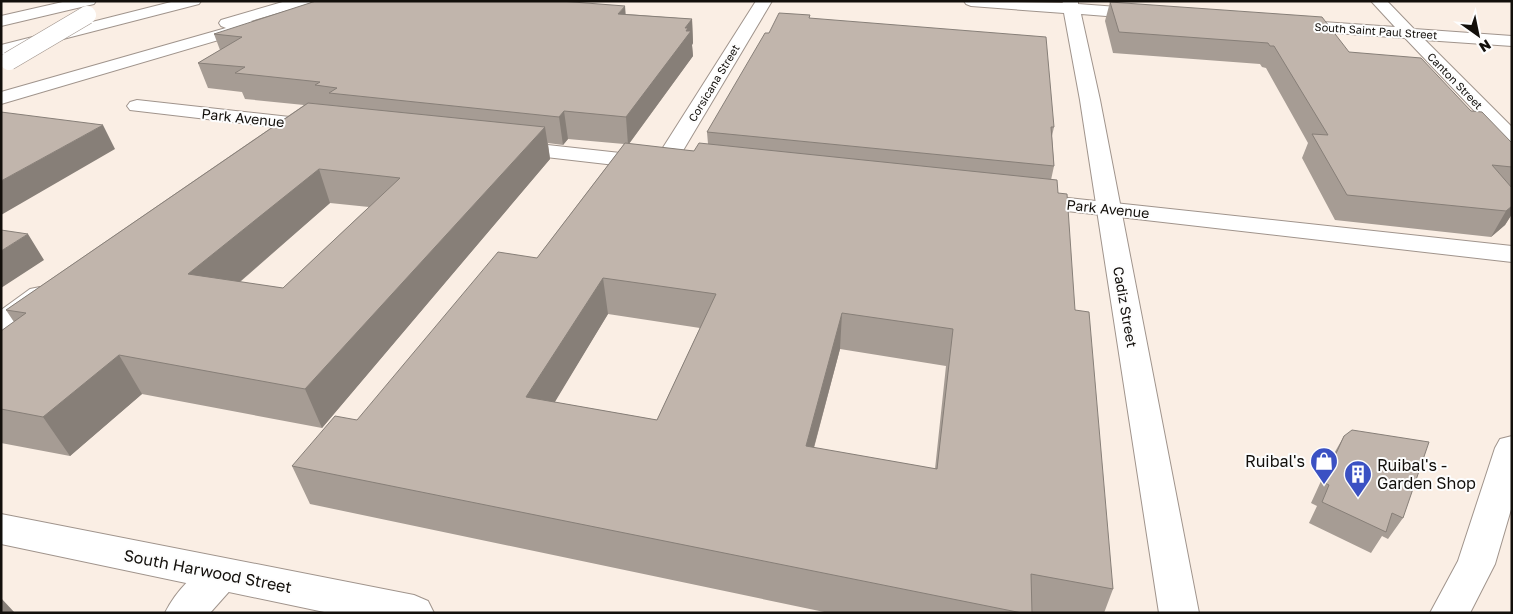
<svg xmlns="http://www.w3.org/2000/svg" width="1513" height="614" font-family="'Golos Text',sans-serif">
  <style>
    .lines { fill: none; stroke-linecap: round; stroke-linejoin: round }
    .minor-casing { stroke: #a0948c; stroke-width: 2 }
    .major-casing { stroke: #a0948c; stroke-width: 2 }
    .highway-casing { stroke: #a0948c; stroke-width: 2 }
    .minor { fill: #fff; fill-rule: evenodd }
    .major { fill: #fff; fill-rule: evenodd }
    .highway { fill: #fff; fill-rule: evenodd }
    .highway-bridge-casing { stroke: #a0948c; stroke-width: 19; stroke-linecap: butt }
    .highway-bridge { stroke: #fff; stroke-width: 18 }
    .wall { fill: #a69c94; fill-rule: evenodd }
    .shaded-wall { fill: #877f78 }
    .building { fill: #c1b5ac; stroke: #877f78; fill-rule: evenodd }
    .labels { text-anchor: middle; stroke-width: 4; stroke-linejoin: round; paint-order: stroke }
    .far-street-label { font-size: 11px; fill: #120f0b; stroke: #fdfdfd }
    .street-label { font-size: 14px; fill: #120f0b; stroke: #fdfdfd }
    .near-poi-label { font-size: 16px; fill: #120f0b; stroke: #fdfdfd; text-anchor: end }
    .near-street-label { font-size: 16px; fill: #120f0b; stroke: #fdfdfd }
  </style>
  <rect width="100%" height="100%" fill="#faeee4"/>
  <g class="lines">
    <!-- minor casing -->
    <g class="minor-casing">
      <path id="minor" d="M 756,1 L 772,1 L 672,169 C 663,171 657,167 650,169 L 511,153 L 504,151 L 500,147 L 504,143 L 511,141 L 657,157 Z
        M 137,100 L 317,120 L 324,122 L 327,126 L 324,130 L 317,132 L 130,110 L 127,106 L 130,102 Z
        M 1031,194 L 1512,246 L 1512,262 L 1023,206 L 1019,201 L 1023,196 Z
        M 40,287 L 50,289 L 54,295 L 50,301 L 11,329 L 1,332 L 1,310 L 30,289 Z
        M 221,558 L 234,562 L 240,574 L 234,586 L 210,613 L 165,613 C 175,592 200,565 221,558 Z"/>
    </g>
    <!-- major casing -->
    <g class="major-casing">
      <path id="major" d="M 964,1 L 1063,3 L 1062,1 L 1078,1 L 1078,4 L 1144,9 L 1150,11 L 1152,14 L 1150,17 L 1144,19 L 1081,14 L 1100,100 L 1199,613 L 1159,613 L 1080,100 L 1064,13 L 971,6 L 966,4 Z
        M 1371,1 L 1387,1 L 1414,29 L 1512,36 L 1512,46 L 1425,40 L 1512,127 L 1512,145 L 1505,143 L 1405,38 L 1294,30 L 1288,28 L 1286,25 L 1288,22 L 1294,20 L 1395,27 Z
        M 1512,436 L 1512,506 L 1495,564 L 1470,613 L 1430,613 L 1458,561 L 1495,448 L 1500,439 Z
        M 1,514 L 414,595 L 428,601 L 434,613 L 329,613 L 1,544 Z"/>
    </g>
    <!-- highway casing -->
    <g class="highway-casing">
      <path id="highway" d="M 67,1 L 96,1 L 94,4 L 1,26 L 1,16 Z
        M 175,1 L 201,1 L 199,4 L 1,55 L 1,45 Z
        M 286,1 L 311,1 L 309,4 L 251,21 L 256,23 L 258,26 L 256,29 L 1,104 L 1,92 L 226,28 L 221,26 L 219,23 L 221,20 Z"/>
    </g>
    <!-- minor -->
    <use href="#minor" class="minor"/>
    <!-- major -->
    <use href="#major" class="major"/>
    <!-- highway -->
    <use href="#highway" class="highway"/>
    <!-- highway-bridge casing -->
    <g class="highway-bridge-casing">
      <path id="highway-bridge" d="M 9,61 L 87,15"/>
    </g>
    <!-- highway-bridge -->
    <use href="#highway-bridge" class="highway-bridge"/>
  </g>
  <!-- wall -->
  <path class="wall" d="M 1110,2 L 1349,52 L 1471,111 L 1512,143 L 1512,214 L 1505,225 L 1491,237 L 1335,220 L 1302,158 L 1308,143 L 1266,68 L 1262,67 L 1260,64 L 1113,53 L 1105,21 Z
    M 626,14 L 692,19 L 693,43 L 692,45 L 693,56 L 629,144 L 694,151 L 708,144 L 707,132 L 769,33 L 810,19 L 1054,127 L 1052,136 L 1054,166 L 1051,180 L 1058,193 L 1113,589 L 1104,613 L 829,613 L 310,504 L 292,466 L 357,420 L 537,258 L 624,144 L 568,139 L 563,145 L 548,143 L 550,159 L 322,428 L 142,394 L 70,456 L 1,443 L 1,331 L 14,322 L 6,310 L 304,105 L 245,99 L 242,92 L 208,88 L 198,63 L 220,50 L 214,34 ZM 330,203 L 369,207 L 283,288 L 240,282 ZM 608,314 L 700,328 L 657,420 L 554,402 ZM 840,349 L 946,366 L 935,469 L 814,448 Z
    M 1344,436 L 1403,518 L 1388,539 L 1382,536 L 1371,553 L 1309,523 L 1317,506 L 1311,503 L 1332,457 Z"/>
  <!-- shaded-wall -->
  <path class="shaded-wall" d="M 625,6 L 627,30 L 618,14 Z
    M 692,19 L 693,43 L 692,45 L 693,56 L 628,145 L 626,117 L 685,28 Z
    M 564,111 L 568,139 L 563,145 L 559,117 Z
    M 103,125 L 115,149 L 1,215 L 1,181 Z
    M 545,127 L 550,159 L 322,428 L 305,389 Z
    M 319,169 L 330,203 L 206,311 L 188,274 Z
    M 1512,206 L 1512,214 L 1505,225 L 1491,237 L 1506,211 Z
    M 28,234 L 44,260 L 1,288 L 1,251 Z
    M 603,278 L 608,314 L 535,435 L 526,397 Z
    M 842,313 L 840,349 L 804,484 L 806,446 Z
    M 119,355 L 142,394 L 70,456 L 43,417 Z
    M 1,598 L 15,613 L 1,613 Z"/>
  <!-- building -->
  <path class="building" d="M 316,1 L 560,1 L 625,6 L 618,14 L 692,19 L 685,28 L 688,28 L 686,31 L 691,31 L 626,117 L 564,111 L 559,117 L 329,93 L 337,88 L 315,85 L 320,82 L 235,73 L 245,67 L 198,63 L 242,37 L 214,34 Z
    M 1110,2 L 1322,17 L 1349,52 L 1421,58 L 1471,111 L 1482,112 L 1512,143 L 1512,167 L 1492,165 L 1512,188 L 1512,206 L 1506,211 L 1347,195 L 1312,134 L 1328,135 L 1274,46 L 1270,46 L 1268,43 L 1119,32 Z
    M 779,13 L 810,15 L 809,18 L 1046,37 L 1054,127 L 1051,127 L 1054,166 L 707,132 L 765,33 L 769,33 Z
    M 308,103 L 545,127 L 305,389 L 119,355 L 43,417 L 1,409 L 1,331 L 26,313 L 6,310 ZM 319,169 L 400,178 L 283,288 L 188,274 Z
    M 1,112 L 103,125 L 1,181 Z
    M 625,143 L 694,151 L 699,143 L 1057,180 L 1058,193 L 1067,194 L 1075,310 L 1089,312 L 1113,589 L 1031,574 L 1032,613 L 1022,613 L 292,466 L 335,416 L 357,420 L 498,252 L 537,258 ZM 603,278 L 716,294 L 657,420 L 526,397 ZM 842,313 L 953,329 L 937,469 L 806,446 Z
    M 1,230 L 28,234 L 1,251 Z
    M 1352,430 L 1429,442 L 1403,518 L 1392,513 L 1386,532 L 1322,502 L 1329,485 L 1323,482 L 1344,436 Z"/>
  <!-- icons -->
  <defs>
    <g id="shop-pin" transform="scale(1.4375)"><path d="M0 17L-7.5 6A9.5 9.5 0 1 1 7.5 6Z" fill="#3b51c3" stroke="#fdfdfd"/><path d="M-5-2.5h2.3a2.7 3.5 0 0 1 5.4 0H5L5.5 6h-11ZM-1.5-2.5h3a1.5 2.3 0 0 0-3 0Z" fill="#fff"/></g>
    <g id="building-pin" transform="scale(1.4375)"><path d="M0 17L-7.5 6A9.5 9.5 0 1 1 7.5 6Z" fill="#3b51c3" stroke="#fdfdfd"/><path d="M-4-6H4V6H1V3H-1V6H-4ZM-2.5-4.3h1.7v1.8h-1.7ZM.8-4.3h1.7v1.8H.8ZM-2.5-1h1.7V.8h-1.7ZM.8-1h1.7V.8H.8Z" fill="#fff"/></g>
  </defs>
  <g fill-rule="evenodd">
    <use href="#shop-pin" x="1324" y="461"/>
    <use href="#building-pin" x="1358" y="474"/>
  </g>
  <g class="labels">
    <!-- far-street labels -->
    <g class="far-street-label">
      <text transform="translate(1376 31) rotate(4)" y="4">South Saint Paul Street</text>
      <text transform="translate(1455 81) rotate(46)" y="4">Canton Street</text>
      <text transform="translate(714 83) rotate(-59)" y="4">Corsicana Street</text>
    </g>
    <!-- street labels -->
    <g class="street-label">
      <text transform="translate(243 118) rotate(6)" y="5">Park Avenue</text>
      <text transform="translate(1108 209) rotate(6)" y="5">Park Avenue</text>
      <text transform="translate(1125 307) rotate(80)" y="5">Cadiz Street</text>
    </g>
    <!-- near-poi labels -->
    <g class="near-poi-label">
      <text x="1305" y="467">Ruibal's</text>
      <text x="1377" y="471" text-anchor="start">Ruibal's -<tspan x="1377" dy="18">Garden Shop</tspan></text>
    </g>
    <!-- near-street labels -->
    <g class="near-street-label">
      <text transform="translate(208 571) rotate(11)" y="6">South Harwood Street</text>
    </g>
  </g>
  <!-- border -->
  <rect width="1513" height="614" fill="none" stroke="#120f0b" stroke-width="5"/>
  <!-- north arrow -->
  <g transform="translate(1478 35) rotate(147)" stroke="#fdfdfd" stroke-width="4" paint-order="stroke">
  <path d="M0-4L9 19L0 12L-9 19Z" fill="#120f0b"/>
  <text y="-8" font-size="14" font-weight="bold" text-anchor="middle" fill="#120f0b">N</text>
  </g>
</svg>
